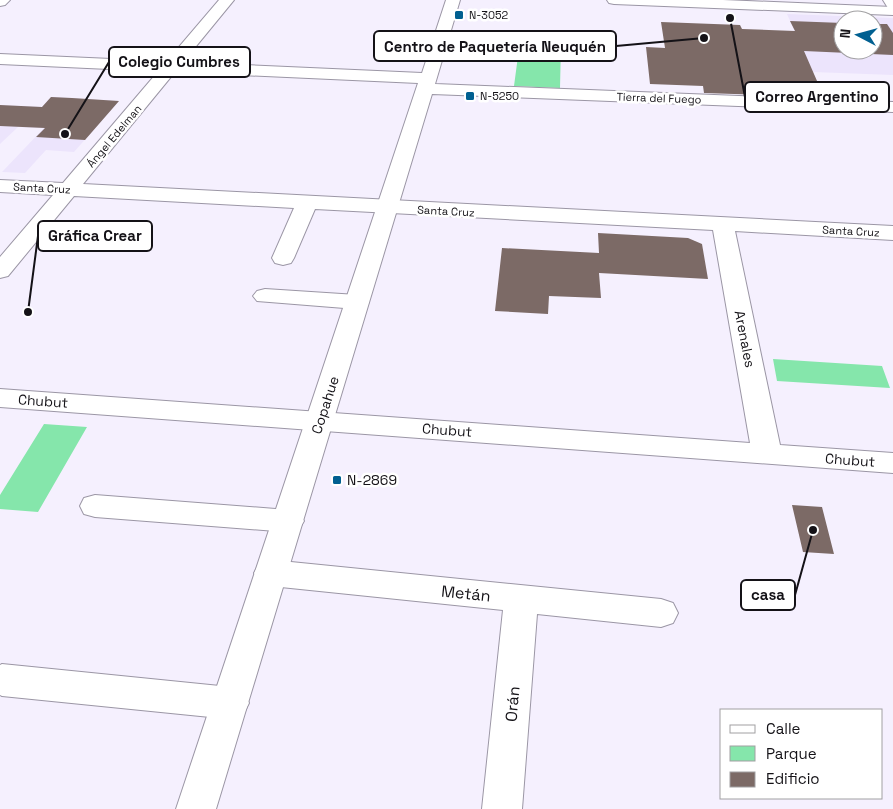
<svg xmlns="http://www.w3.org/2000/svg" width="893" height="809" font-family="'Space Grotesk',sans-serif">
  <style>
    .built { fill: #ece4fc; fill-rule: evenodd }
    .green { fill: #85e6ab }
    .building { fill: #7c6a66 }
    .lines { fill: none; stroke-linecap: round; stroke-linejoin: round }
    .street-casing { stroke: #9b96a5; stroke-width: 2 }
    .secondary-casing { stroke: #9b96a5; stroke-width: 2 }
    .street { fill: #fff; fill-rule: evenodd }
    .secondary { fill: #fff; fill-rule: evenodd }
    .poi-dot { fill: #016091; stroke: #fff; stroke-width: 2 }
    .labels { text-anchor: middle; stroke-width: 5; stroke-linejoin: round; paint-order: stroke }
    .far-poi-label { font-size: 11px; fill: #141217; stroke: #fff; text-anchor: start }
    .far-street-label { font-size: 11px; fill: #141217; stroke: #fff }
    .street-label { font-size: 14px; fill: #141217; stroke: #fff }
    .poi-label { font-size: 14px; fill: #141217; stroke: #fff; text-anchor: start }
    .near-street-label { font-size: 16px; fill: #141217; stroke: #fff }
    .leader { fill: none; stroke: #141217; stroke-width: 2 }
    .callout-dot { fill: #141217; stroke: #fff; stroke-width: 2 }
    .callout { fill: #fff; stroke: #141217; stroke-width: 2 }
    .callout-label { font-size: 15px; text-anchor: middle; font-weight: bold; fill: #141217 }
  </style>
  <rect width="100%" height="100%" fill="#f5f0fe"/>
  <!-- built -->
  <path class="built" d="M 787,14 L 893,18 L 893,75 L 813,72 ZM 843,20 L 873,20 L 873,50 L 843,50 Z
    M 51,97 L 119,101 L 74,152 L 46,150 L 25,173 L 2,172 L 44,128 L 18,127 L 0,144 L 0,105 L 42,107 Z"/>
  <!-- green -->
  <path class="green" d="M 520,41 L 561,43 L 560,88 L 514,86 Z
    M 773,359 L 882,366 L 890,388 L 777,381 Z
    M 44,424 L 87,427 L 38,512 L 0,509 L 0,495 Z"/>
  <!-- building -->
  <path class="building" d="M 790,21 L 843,23 L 843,50 L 873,50 L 873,24 L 887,24 L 893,33 L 893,55 L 804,51 L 824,97 L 704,93 L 703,86 L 650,84 L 646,47 L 665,48 L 661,22 L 740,25 L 742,29 L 795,31 Z
    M 51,97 L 72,98 L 119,101 L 85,140 L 36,137 L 45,128 L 0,126 L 0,105 L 42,107 Z
    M 598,233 L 688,238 L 702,244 L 708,279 L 599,273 L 601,298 L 549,296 L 548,314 L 495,311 L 502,248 L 599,253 Z
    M 792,505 L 822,507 L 834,554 L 803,552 Z"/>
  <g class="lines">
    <!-- street casing -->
    <g class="street-casing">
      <path id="street" d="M 219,0 L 234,0 L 83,184 L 893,226 L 893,240 L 735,231 L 780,445 L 893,453 L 893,473 L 0,407 L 0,389 L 750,443 L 713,230 L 315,209 L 294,258 L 291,263 L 283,265 L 275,263 L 272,258 L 294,208 L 74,196 L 8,276 L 0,278 L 0,257 L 53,195 L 0,192 L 0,180 L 63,183 Z
        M 883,0 L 893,0 L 893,9 L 888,8 Z
        M 265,289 L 357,295 L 366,297 L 369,302 L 366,307 L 357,309 L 257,301 L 253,296 L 257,291 Z
        M 95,495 L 288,510 L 299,513 L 304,521 L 299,529 L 288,532 L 95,517 L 84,514 L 80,506 L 84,498 Z
        M 271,560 L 661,599 L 673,603 L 678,613 L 673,623 L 661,627 L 537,614 L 522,809 L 482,809 L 503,610 L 271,586 L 259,582 L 254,573 L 259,564 Z
        M 2,664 L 230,687 L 243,691 L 249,703 L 243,715 L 230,719 L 2,696 L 0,695 L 0,665 Z"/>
    </g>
    <!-- secondary casing -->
    <g class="secondary-casing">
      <path id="secondary" d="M 0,0 L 10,0 L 5,5 L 0,6 Z
        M 446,0 L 460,0 L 435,84 L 893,102 L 893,112 L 432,94 L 216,809 L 176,809 L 418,83 L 0,64 L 0,54 L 422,73 Z
        M 607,0 L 723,0 L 893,7 L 893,15 L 614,4 L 609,3 Z"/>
    </g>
    <!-- street -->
    <use href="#street" class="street"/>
    <!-- secondary -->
    <use href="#secondary" class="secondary"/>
  </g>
  <!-- markers -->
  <g class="poi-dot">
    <rect x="454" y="10" width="10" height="10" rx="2.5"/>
    <rect x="465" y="91" width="10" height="10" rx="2.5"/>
    <rect x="332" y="475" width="10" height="10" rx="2.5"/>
  </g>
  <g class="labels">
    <!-- far-poi labels -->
    <g class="far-poi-label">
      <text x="469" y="19">N-3052</text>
      <text x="480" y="100">N-5250</text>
    </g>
    <!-- far-street labels -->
    <g class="far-street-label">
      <text transform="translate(659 98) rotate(2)" y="4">Tierra del Fuego</text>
      <text transform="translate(114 136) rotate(-50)" y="4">Ángel Edelman</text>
      <text transform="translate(42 188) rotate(3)" y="4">Santa Cruz</text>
      <text transform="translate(446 211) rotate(3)" y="4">Santa Cruz</text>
      <text transform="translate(851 231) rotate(3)" y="4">Santa Cruz</text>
    </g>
    <!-- street labels -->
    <g class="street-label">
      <text transform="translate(745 339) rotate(79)" y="5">Arenales</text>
      <text transform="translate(43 401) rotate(4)" y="5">Chubut</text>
      <text transform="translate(325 405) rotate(-72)" y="5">Copahue</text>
      <text transform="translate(447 430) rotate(4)" y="5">Chubut</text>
      <text transform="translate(850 460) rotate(4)" y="5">Chubut</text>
    </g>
    <!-- poi labels -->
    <g class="poi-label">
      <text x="347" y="485">N-2869</text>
    </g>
    <!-- near-street labels -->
    <g class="near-street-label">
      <text transform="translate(466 593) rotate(6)" y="6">Metán</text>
      <text transform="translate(512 704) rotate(-85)" y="6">Orán</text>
    </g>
  </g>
  <!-- callouts -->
  <path class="leader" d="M704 38L616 46M65 134L109 62M730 18L745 97M28 312L38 236M813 530L795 595"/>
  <g class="callout-dot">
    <circle cx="704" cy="38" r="5"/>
    <circle cx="65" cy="134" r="5"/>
    <circle cx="730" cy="18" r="5"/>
    <circle cx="28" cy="312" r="5"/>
    <circle cx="813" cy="530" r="5"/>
  </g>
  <g class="callout">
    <rect x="374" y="31" width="242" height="30" rx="5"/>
    <rect x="109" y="47" width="141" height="30" rx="5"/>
    <rect x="745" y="82" width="144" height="30" rx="5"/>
    <rect x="38" y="221" width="114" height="30" rx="5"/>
    <rect x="741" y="580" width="54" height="30" rx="5"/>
  </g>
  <g class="callout-label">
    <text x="495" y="52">Centro de Paquetería Neuquén</text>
    <text x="179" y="67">Colegio Cumbres</text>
    <text x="817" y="102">Correo Argentino</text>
    <text x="95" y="241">Gráfica Crear</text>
    <text x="768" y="600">casa</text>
  </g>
  <!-- legend -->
  <rect x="720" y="709" width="162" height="90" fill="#ffffff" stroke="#a1a0a2"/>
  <rect x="730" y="725" width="25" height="8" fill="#ffffff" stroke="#a1a0a2"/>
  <text x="766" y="734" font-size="15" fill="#141217">Calle</text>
  <rect x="730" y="746" width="25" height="15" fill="#85e6ab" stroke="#a1a0a2"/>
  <text x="766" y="759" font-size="15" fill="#141217">Parque</text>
  <rect x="730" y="772" width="25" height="15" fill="#7c6a66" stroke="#a1a0a2"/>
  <text x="766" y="784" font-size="15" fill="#141217">Edificio</text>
  <!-- north arrow -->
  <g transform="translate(858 35) rotate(276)"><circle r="24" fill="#ffffff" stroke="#a1a0a2"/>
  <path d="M0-4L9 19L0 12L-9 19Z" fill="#016091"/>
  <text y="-8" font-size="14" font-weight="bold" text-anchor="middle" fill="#141217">N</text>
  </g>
</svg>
